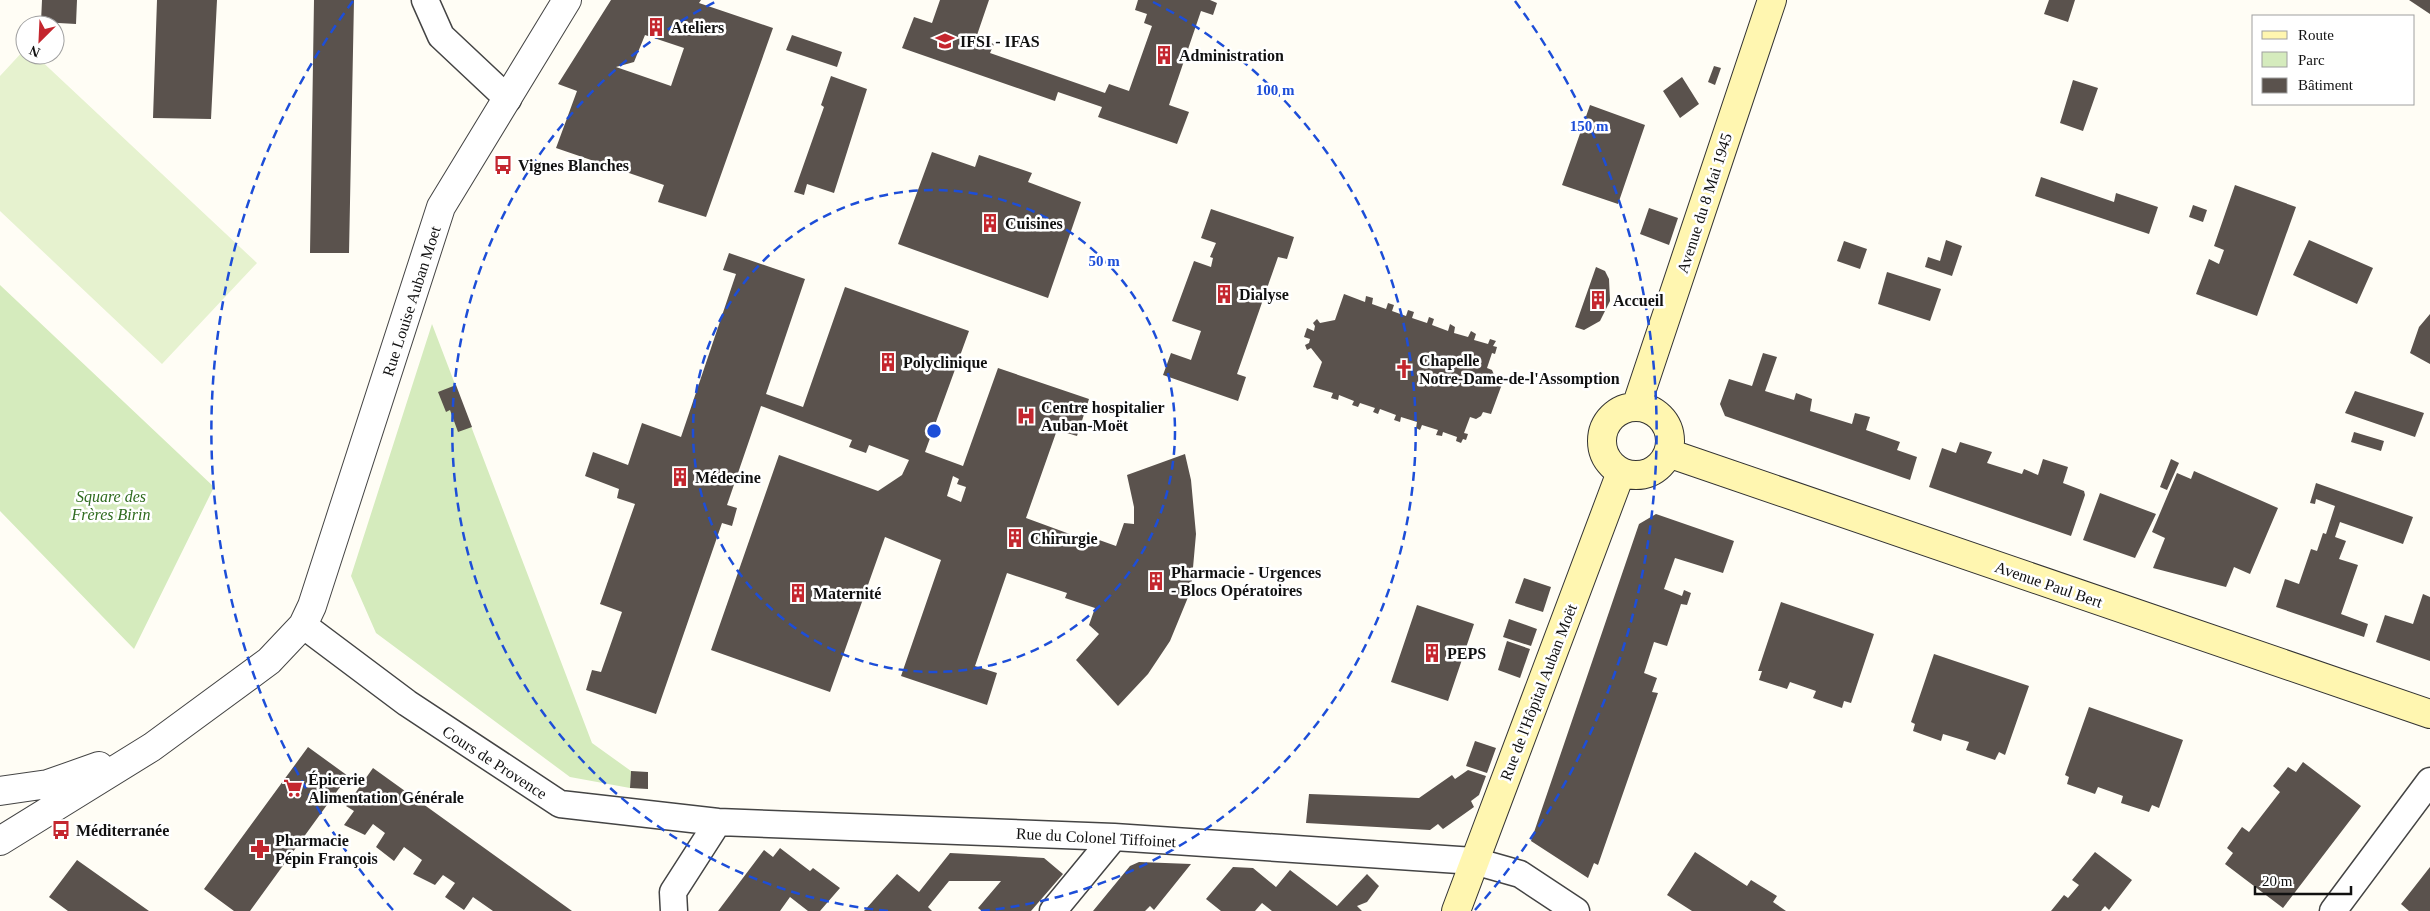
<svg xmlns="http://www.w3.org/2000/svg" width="2430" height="911" font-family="Georgia,serif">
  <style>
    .green { fill: #d5ebbd }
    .pitch { fill: #e6f2cf }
    .building { fill: #5a524d; fill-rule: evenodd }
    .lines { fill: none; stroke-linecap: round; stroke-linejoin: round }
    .minor-casing { stroke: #444; stroke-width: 29 }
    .tertiary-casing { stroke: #444; stroke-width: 30 }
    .secondary-casing { stroke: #333; stroke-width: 30 }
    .minor { stroke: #fff; stroke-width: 26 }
    .tertiary { stroke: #fff; stroke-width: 28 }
    .secondary { stroke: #fff6b0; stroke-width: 28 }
    .ring { fill: none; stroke: #1d4ed8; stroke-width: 2.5; stroke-dasharray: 9 6 }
    .labels { text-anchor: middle; stroke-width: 5; stroke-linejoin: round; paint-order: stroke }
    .poi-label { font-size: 16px; font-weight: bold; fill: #111; stroke: #fff; text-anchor: start }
    .street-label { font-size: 16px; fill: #111; stroke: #fff }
    .park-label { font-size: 16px; font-style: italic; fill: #2f6b1f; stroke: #fff }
    .centre { fill: #1d4ed8; stroke: #fff; stroke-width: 2.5 }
    .ring-label { font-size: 15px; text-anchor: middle; font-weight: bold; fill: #1d4ed8; stroke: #fff; stroke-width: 5; stroke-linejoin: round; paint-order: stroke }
  </style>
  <rect width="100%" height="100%" fill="#fffdf5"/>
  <!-- green -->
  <path class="green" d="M 0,285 L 214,487 L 134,649 L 0,511 Z
    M 432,324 L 592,743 L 631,771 L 630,788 L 570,777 L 376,633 L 351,576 Z"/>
  <!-- pitch -->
  <path class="pitch" d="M 25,49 L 25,55 L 35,55 L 257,263 L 162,364 L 0,211 L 0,76 Z"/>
  <!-- building -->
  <path class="building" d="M 42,0 L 77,0 L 76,24 L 41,22 Z
    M 157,0 L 217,0 L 211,119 L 153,118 Z
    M 314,0 L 354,0 L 349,253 L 310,253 Z
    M 611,0 L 701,0 L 699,3 L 773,28 L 706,217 L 658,202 L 664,185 L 556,148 L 577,91 L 558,84 ZM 645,35 L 684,48 L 671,86 L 616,67 L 634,62 Z
    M 940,0 L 989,0 L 976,38 L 994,44 L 990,53 L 1105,93 L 1109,84 L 1129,91 L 1152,26 L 1144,23 L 1147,14 L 1135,10 L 1138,0 L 1210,0 L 1217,3 L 1213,15 L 1201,11 L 1169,105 L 1189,112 L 1177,144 L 1098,117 L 1102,107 L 1058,92 L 1055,101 L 902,48 L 914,17 L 932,23 Z
    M 2049,0 L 2075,0 L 2068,22 L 2044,14 Z
    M 2409,0 L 2430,0 L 2430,14 Z
    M 792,35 L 842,52 L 837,67 L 786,50 Z
    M 1714,66 L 1721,68 L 1715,85 L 1708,82 Z
    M 831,76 L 867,89 L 834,193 L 807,184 L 804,195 L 794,192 L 824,107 L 821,105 Z
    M 1682,77 L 1699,104 L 1680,118 L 1663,91 Z
    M 2073,80 L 2098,88 L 2083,131 L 2060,123 Z
    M 1590,105 L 1645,125 L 1618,204 L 1562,185 Z
    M 932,152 L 975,167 L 979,155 L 1032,173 L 1028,182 L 1081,202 L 1048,298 L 898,244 Z
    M 2041,177 L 2114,202 L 2116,193 L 2158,207 L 2149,234 L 2035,196 Z
    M 2235,185 L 2296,207 L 2257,316 L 2196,294 L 2209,259 L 2219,264 L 2224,250 L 2214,246 Z
    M 2193,205 L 2207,210 L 2203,222 L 2189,217 Z
    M 1649,208 L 1678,218 L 1669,245 L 1640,234 Z
    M 1211,209 L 1294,237 L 1287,259 L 1278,257 L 1237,374 L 1246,377 L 1238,401 L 1163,375 L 1171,353 L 1191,360 L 1201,331 L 1172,321 L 1194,261 L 1211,267 L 1213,258 L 1210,257 L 1216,243 L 1201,238 Z
    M 1946,240 L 1962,246 L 1952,276 L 1925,267 L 1928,257 L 1940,261 Z
    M 2309,240 L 2373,268 L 2357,304 L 2293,275 Z
    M 1844,241 L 1867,249 L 1860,269 L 1837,261 Z
    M 729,253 L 805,279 L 766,394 L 803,407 L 845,287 L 969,331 L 925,452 L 963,466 L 998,368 L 1089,399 L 1077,436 L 1057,430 L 1026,518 L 1086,540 L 1088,536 L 1116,546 L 1124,523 L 1134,524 L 1134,507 L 1127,475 L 1185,454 L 1191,480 L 1196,534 L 1191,590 L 1170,641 L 1148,674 L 1118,706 L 1076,660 L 1099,634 L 1089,625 L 1095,608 L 1065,598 L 1067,593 L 1007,573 L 975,666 L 997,673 L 987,705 L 901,676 L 941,560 L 885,537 L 830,692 L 711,650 L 779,455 L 878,491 L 902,475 L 909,460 L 869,445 L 866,453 L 849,447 L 852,440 L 761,406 L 727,505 L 737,508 L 732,526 L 722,523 L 656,714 L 586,690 L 592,670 L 601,672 L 622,612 L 600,604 L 635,504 L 617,498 L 619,489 L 585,476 L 593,452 L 628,465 L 642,423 L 681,437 L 736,274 L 723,270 ZM 953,476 L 959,479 L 957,484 L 966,487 L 961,502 L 947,496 Z
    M 1596,267 L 1605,271 L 1609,279 L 1610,301 L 1600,321 L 1584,330 L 1575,327 Z
    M 1887,272 L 1941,289 L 1930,321 L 1878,304 Z
    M 1344,294 L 1365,302 L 1366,296 L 1373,298 L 1372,304 L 1386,309 L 1388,303 L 1394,305 L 1392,311 L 1406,316 L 1408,310 L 1414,312 L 1412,318 L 1427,323 L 1429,317 L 1434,319 L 1432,325 L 1448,331 L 1450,324 L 1455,327 L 1454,333 L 1468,337 L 1471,331 L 1476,334 L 1474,340 L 1488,344 L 1490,339 L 1496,341 L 1493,346 L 1497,347 L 1495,354 L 1492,353 L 1487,368 L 1492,370 L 1495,377 L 1493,381 L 1502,384 L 1491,414 L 1483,412 L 1481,416 L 1476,419 L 1470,417 L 1464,433 L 1468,434 L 1466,440 L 1463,439 L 1461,443 L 1456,441 L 1457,437 L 1443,432 L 1442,436 L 1436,435 L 1438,430 L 1422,425 L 1420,430 L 1416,428 L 1417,422 L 1401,417 L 1400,422 L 1394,420 L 1396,415 L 1380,409 L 1378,414 L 1373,412 L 1375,408 L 1360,403 L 1358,407 L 1352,405 L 1354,401 L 1339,395 L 1338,400 L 1331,398 L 1333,393 L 1313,387 L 1322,362 L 1311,348 L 1307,350 L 1305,345 L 1309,343 L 1310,339 L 1304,337 L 1307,328 L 1314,331 L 1315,326 L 1313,323 L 1317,319 L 1320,323 L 1335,320 Z
    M 2430,314 L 2430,364 L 2410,353 L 2419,327 Z
    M 1763,353 L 1777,357 L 1765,391 L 1794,400 L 1796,393 L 1812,399 L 1810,411 L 1852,424 L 1855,413 L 1870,417 L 1866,430 L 1900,442 L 1897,450 L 1917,457 L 1910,480 L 1725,416 L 1720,404 L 1729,379 L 1752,386 Z
    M 456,385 L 472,427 L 458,432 L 450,410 L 446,412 L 438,392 Z
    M 2355,391 L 2424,413 L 2415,437 L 2345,413 Z
    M 2354,432 L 2384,441 L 2381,451 L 2351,442 Z
    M 1960,442 L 1992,452 L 1987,463 L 2022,474 L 2024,469 L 2038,475 L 2043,459 L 2068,467 L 2063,483 L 2084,491 L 2085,495 L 2071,536 L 1929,487 L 1942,448 L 1956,453 Z
    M 2171,459 L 2179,463 L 2167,490 L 2160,487 Z
    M 2194,471 L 2278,508 L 2250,574 L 2234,567 L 2226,587 L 2153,568 L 2165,538 L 2152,532 L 2177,473 L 2191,479 Z
    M 2316,483 L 2413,517 L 2403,544 L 2340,522 L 2335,537 L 2346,541 L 2339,559 L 2358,565 L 2341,614 L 2368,624 L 2364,637 L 2276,607 L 2285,579 L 2299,584 L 2311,549 L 2317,551 L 2323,533 L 2326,534 L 2335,506 L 2316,499 L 2315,504 L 2310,503 Z
    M 2100,493 L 2156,514 L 2135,558 L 2083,540 Z
    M 1656,514 L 1734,541 L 1723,573 L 1675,558 L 1664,589 L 1682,596 L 1684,590 L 1691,593 L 1687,605 L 1681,604 L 1667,646 L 1654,642 L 1644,673 L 1657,678 L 1652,692 L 1658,693 L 1598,865 L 1594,863 L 1588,878 L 1531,841 L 1639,524 Z
    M 1524,578 L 1551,587 L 1543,612 L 1515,603 Z
    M 2423,594 L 2430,597 L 2430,661 L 2376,642 L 2385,615 L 2413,624 Z
    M 1781,602 L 1874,634 L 1851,703 L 1844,701 L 1842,708 L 1813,698 L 1816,691 L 1790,682 L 1787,689 L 1759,680 L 1762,671 L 1758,671 Z
    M 1417,605 L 1474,624 L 1448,701 L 1391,682 Z
    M 1509,619 L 1537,629 L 1531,646 L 1503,637 Z
    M 1507,641 L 1530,649 L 1520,678 L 1498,670 Z
    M 1934,654 L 2029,686 L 2005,755 L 1999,752 L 1995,760 L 1966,750 L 1969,742 L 1943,734 L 1941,741 L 1913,731 L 1915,724 L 1911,722 Z
    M 2089,707 L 2183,740 L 2159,808 L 2152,805 L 2149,812 L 2121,803 L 2123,796 L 2098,787 L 2095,794 L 2067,784 L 2069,777 L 2065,775 Z
    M 1475,741 L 1496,748 L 1487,773 L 1466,766 Z
    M 308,747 L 348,776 L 250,911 L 234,911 L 204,889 Z
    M 2303,762 L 2361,806 L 2283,908 L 2225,864 L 2233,853 L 2227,848 L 2242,827 L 2249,832 L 2280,792 L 2273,786 L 2288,767 L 2296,772 Z
    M 373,768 L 572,911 L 493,911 L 473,897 L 464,910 L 445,897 L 455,883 L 443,875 L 435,885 L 413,874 L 422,860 L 404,847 L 394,861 L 376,847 L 385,833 L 373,824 L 365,835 L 344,825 L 354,811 L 346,806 Z
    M 1468,770 L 1486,776 L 1479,795 L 1471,801 L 1474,807 L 1443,829 L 1438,824 L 1430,830 L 1306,823 L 1309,794 L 1419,798 L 1452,775 L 1455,779 Z
    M 631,771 L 648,772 L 648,789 L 630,788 Z
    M 780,848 L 810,871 L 813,868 L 840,888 L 820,911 L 808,911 L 790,897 L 780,911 L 718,911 L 764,850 L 773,857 Z
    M 1695,852 L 1747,886 L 1751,880 L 1777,896 L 1773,902 L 1786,911 L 1692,911 L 1667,895 Z
    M 2095,852 L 2132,880 L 2109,910 L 2105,906 L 2101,911 L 2051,911 L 2064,895 L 2068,898 L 2079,885 L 2072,880 Z
    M 950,853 L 1044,858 L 1063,874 L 1031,911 L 982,911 L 978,908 L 1001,881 L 949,881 L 928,907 L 932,911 L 864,911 L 897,874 L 919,892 Z
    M 77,860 L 149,911 L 68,911 L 49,897 Z
    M 1139,862 L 1191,864 L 1154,910 L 1150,906 L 1145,911 L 1093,911 L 1130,866 Z
    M 1233,867 L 1253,868 L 1276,887 L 1290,870 L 1337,906 L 1367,874 L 1379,886 L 1367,902 L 1357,906 L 1362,911 L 1272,911 L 1262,903 L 1255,911 L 1221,911 L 1206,899 Z
    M 2430,867 L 2430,911 L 2409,911 L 2401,904 Z"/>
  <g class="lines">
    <!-- minor casing -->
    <g class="minor-casing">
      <path id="minor" d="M 425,0 L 441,36 L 508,99
        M 303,625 L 407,703 L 560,804 L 718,822 L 1114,837 L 1474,861 L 1520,874 L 1576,911
        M 674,911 L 673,892 L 718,822
        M 1053,911 L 1114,837
        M 2333,911 L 2430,781"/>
    </g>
    <!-- tertiary casing -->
    <g class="tertiary-casing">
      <path id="tertiary" d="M 0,791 L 48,784 L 99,766
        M 0,841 L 152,747 L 269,661 L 303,625 L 312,606 L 441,207 L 567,0"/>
    </g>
    <!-- secondary casing -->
    <g class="secondary-casing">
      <path id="secondary" d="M1602 441a34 34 0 1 1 68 0a34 34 0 1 1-68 0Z
        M 1636,407 L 1772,0
        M 1668,453 L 2430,714
        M 1456,911 L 1621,472"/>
    </g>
    <!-- minor -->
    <use href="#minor" class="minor"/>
    <!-- tertiary -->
    <use href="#tertiary" class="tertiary"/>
    <!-- secondary -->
    <use href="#secondary" class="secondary"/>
  </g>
  <!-- distance rings -->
  <g class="ring">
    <circle cx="934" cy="431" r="241"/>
    <path d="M888 911A482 482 0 0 1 715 2M1153 2A482 482 0 0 1 980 911"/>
    <path d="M393 910A723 723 0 0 1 353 1M1515 1A723 723 0 0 1 1475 910"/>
  </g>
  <!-- icons -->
  <defs>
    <g id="building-bare" transform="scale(1.5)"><path d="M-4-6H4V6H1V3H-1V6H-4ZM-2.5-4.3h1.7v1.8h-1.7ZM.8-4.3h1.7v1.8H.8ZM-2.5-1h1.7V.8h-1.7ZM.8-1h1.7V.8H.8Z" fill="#c4262e" stroke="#fff" stroke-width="2.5" paint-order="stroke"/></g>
    <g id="university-bare" transform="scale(1.5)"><path d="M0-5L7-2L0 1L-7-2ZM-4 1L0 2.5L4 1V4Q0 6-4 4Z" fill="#c4262e" stroke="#fff" stroke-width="2.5" paint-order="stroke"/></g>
    <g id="bus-bare" transform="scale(1.5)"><path d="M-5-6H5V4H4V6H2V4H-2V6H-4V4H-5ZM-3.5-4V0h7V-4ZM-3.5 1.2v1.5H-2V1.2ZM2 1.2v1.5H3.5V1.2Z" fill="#c4262e" stroke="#fff" stroke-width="2.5" paint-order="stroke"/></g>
    <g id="church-bare" transform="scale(1.5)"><path d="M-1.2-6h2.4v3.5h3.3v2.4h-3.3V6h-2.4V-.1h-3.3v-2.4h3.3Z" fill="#c4262e" stroke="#fff" stroke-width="2.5" paint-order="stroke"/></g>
    <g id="hospital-bare" transform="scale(1.5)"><path d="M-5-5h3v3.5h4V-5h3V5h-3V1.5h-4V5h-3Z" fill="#c4262e" stroke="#fff" stroke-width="2.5" paint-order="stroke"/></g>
    <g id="supermarket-bare" transform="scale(1.5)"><path d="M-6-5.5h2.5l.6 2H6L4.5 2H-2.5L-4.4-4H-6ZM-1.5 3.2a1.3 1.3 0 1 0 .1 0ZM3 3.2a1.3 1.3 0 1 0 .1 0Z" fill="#c4262e" stroke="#fff" stroke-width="2.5" paint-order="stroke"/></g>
    <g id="pharmacy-bare" transform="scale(1.5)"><path d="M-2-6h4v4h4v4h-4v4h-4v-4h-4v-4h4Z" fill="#c4262e" stroke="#fff" stroke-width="2.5" paint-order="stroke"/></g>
  </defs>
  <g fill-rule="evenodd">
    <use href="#building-bare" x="656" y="27"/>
    <use href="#university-bare" x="945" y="41"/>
    <use href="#building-bare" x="1164" y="55"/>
    <use href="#bus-bare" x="503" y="165"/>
    <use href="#building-bare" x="990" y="223"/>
    <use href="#building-bare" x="1224" y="294"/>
    <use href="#building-bare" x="1598" y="300"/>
    <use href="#building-bare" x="888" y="362"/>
    <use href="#church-bare" x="1404" y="369"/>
    <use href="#hospital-bare" x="1026" y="416"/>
    <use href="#building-bare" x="680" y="477"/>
    <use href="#building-bare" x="1015" y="538"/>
    <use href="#building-bare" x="1156" y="581"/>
    <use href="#building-bare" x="798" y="593"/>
    <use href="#building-bare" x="1432" y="653"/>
    <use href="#supermarket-bare" x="293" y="788"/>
    <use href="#bus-bare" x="61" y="830"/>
    <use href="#pharmacy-bare" x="260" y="849"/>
  </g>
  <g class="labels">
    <!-- poi labels -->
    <g class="poi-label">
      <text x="671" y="33">Ateliers</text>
      <text x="960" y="47">IFSI - IFAS</text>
      <text x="1179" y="61">Administration</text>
      <text x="518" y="171">Vignes Blanches</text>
      <text x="1005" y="229">Cuisines</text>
      <text x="1239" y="300">Dialyse</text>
      <text x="1613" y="306">Accueil</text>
      <text x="1419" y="366">Chapelle<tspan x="1419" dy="18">Notre-Dame-de-l'Assomption</tspan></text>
      <text x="903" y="368">Polyclinique</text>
      <text x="1041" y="413">Centre hospitalier<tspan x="1041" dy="18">Auban-Moët</tspan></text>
      <text x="695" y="483">Médecine</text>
      <text x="1030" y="544">Chirurgie</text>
      <text x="1171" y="578">Pharmacie - Urgences<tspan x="1171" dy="18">- Blocs Opératoires</tspan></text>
      <text x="813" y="599">Maternité</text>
      <text x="1447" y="659">PEPS</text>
      <text x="308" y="785">Épicerie<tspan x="308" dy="18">Alimentation Générale</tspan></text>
      <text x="76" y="836">Méditerranée</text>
      <text x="275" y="846">Pharmacie<tspan x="275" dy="18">Pépin François</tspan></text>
    </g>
    <!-- street labels -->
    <g class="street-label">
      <text transform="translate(1704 203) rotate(-72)" y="6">Avenue du 8 Mai 1945</text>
      <text transform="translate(411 301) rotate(-72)" y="6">Rue Louise Auban Moet</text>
      <text transform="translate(2049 584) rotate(19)" y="6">Avenue Paul Bert</text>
      <text transform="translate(1538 692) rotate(-69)" y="6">Rue de l'Hôpital Auban Moët</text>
      <text transform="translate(495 762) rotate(33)" y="6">Cours de Provence</text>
      <text transform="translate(1096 837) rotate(3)" y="6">Rue du Colonel Tiffoinet</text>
    </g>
    <!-- park labels -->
    <g class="park-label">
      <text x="111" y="502">Square des<tspan x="111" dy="18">Frères Birin</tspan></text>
    </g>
  </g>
  <circle cx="934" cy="431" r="8" class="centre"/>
  <g class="ring-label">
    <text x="1275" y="95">100 m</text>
    <text x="1589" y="131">150 m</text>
    <text x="1104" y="266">50 m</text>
  </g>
  <!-- legend -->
  <rect x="2252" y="15" width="162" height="90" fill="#ffffff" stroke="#a0a0a0"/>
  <rect x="2262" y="31" width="25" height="8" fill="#fff6b0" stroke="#a0a0a0"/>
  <text x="2298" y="40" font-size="15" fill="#111111">Route</text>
  <rect x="2262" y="52" width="25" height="15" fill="#d5ebbd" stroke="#a0a0a0"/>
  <text x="2298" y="65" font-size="15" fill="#111111">Parc</text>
  <rect x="2262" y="78" width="25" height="15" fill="#5a524d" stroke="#a0a0a0"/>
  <text x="2298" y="90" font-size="15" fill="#111111">Bâtiment</text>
  <!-- north arrow -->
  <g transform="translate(40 40) rotate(204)"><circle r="24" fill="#ffffff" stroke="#a0a0a0"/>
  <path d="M0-4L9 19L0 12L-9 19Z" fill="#c4262e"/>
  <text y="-8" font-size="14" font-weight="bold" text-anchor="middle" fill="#111111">N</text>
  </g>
  <!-- scale -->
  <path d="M2255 886v8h96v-8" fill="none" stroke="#111111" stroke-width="2.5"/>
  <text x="2262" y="886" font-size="15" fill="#111111" stroke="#ffffff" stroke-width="4" paint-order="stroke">20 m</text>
</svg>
